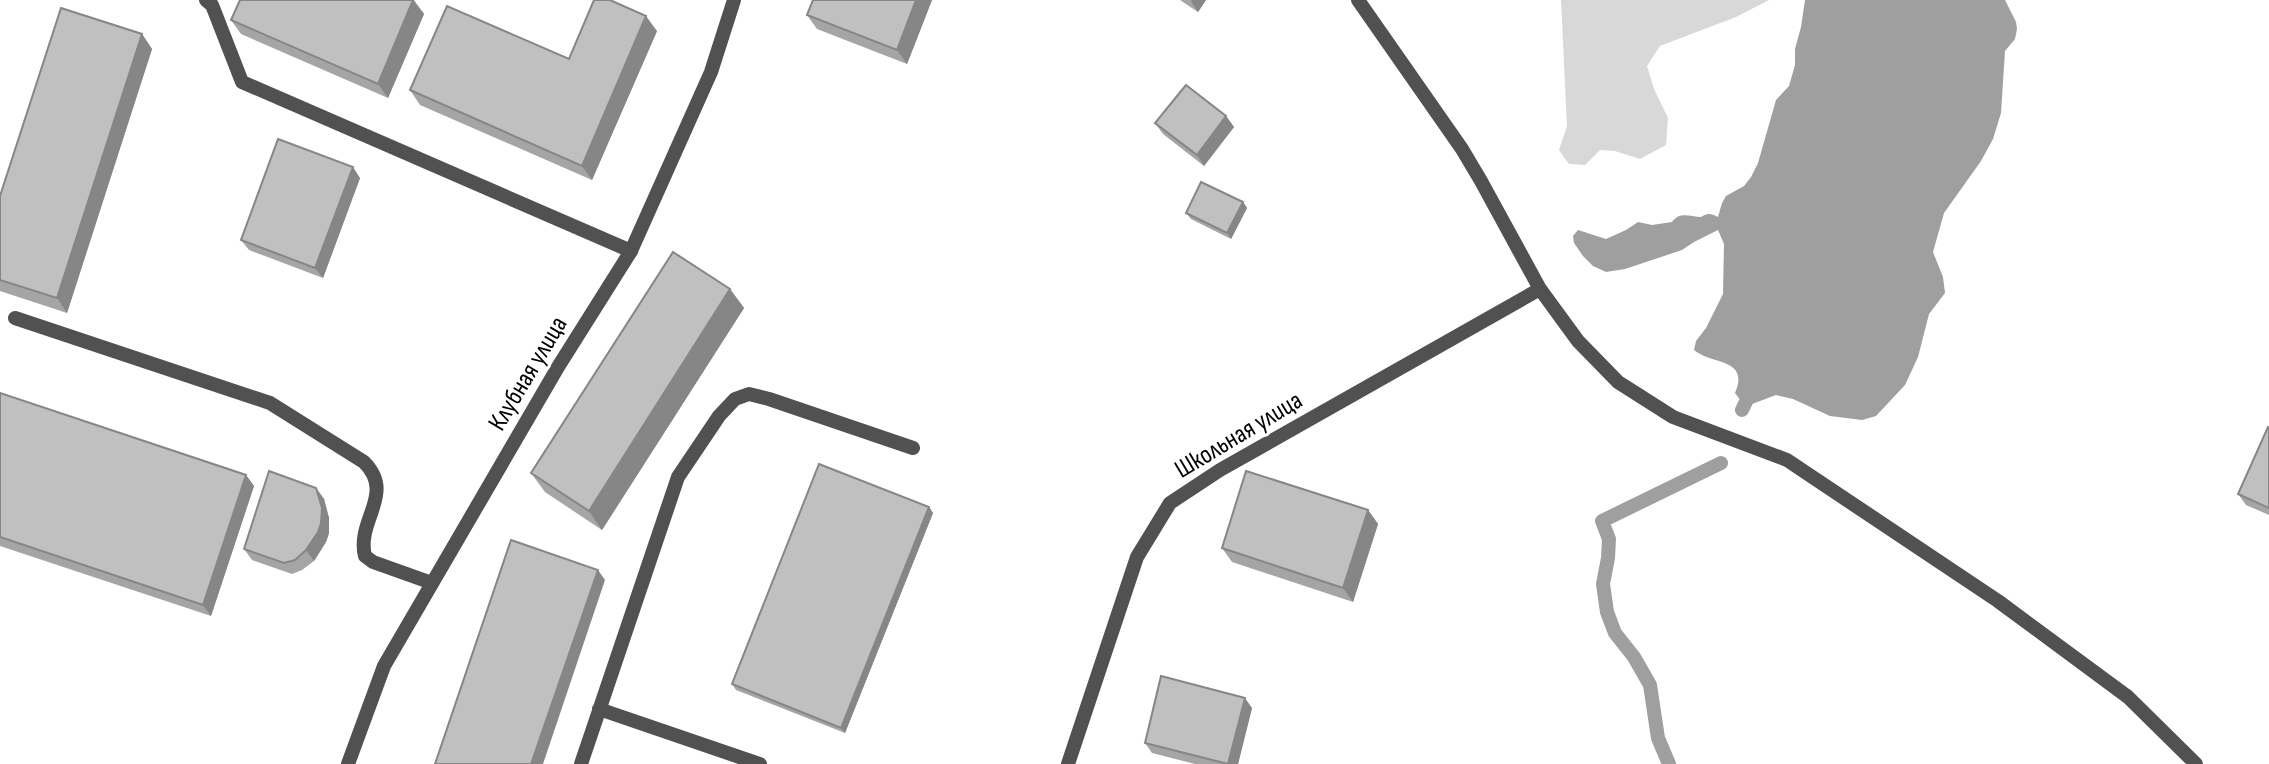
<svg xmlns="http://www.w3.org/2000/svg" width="2269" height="764" font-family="'Sofia Sans Condensed',sans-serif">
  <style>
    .green { fill: #d8d8d8 }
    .water { fill: #9f9f9f }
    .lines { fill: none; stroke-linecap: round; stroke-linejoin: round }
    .stream { stroke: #9f9f9f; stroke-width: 14 }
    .service { stroke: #515151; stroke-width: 14 }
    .minor { stroke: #515151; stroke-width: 14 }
    .wall { fill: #a5a5a5 }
    .shaded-wall { fill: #868686 }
    .building { fill: #c0c0c0; stroke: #868686; stroke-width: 2 }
    .labels { text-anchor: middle; stroke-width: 6; stroke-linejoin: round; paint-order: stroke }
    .street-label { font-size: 26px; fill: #000; stroke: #fff }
  </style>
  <rect width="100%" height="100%" fill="#fff"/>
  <!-- green -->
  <path class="green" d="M 1561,0 L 1769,0 L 1736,17 L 1660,46 L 1647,66 L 1654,89 L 1668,118 L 1666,145 L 1640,159 L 1615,151 L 1600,150 L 1585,165 L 1569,164 L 1559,150 L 1567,126 Z"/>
  <!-- water -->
  <path class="water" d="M 1805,0 L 2005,0 L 2016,22 L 2017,29 L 2015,39 L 2005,51 L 2001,113 L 1993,139 L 1981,161 L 1944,213 L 1933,252 L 1943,277 L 1945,293 L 1929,314 L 1918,357 L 1905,385 L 1876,416 L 1862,420 L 1830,416 L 1793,399 L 1776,395 L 1752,404 L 1741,401 L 1735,393 C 1750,358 1712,365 1694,350 L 1696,341 L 1706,328 L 1723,294 L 1724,244 L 1718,230 L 1694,242 L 1682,250 L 1625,269 L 1606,272 L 1593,266 L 1583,256 L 1574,243 L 1573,236 L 1578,230 L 1606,239 L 1626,230 L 1638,222 L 1652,225 L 1672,222 C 1680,211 1690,217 1701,217 C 1708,212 1712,214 1718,217 L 1722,203 L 1726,196 L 1744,186 L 1751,177 L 1758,163 L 1776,100 L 1789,86 L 1795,65 L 1795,49 L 1801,27 Z"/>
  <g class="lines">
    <!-- stream -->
    <path class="stream" d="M 1742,410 L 1753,387
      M 1669,764 L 1658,738 L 1650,685 L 1634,657 L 1615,633 L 1607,612 L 1603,584 L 1608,558 L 1609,539 L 1602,521 L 1721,463"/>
    <!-- service -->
    <path class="service" d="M 206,0 L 212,5 L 242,82 L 631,251
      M 15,318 L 270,403 L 364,462 C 396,494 356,520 365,556 L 373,562 L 432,583
      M 599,709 L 760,764
      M 581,764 L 678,477 L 719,416 L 735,399 L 749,394 L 769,399 L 913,448"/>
    <!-- minor -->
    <path class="minor" d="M 1358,0 L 1462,149 L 1481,181 L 1540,289 L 1578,341 L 1618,382 L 1673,417 L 1787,460 L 1998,601 L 2128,697 L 2196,764
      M 348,764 L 384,666 L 558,367 L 631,251 L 711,72 L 734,0
      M 1068,764 L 1137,557 L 1170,503 L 1220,470 L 1540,289"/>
  </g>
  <!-- wall -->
  <path class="wall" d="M 240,0 L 414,0 L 424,14 L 388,98 L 241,34 L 231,20 Z
    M 813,0 L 932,0 L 907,64 L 817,29 L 807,15 Z
    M 1180,0 L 1206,0 L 1198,12 Z
    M 657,31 L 592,180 L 420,105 L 410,90 L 569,59 Z
    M 142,34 L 152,49 L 67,313 L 0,291 L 0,196 Z
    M 1226,116 L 1234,127 L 1204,166 L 1163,134 L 1155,123 Z
    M 360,178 L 323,278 L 249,250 L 241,240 Z
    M 1243,202 L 1247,208 L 1231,239 L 1191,219 L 1186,213 Z
    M 730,289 L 744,308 L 602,530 L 545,492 L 531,473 Z
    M 0,393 L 246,475 L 254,486 L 211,616 L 0,546 Z
    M 2269,427 L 2269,515 L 2246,505 L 2238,494 Z
    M 316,488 L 324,499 L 329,518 L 329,533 L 326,542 L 314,561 L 302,570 L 292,574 L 252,560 L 244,549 Z
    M 929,507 L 933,513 L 845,733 L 736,690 L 732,684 Z
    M 1368,510 L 1378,524 L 1353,602 L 1232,562 L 1222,548 Z
    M 1252,708 L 1238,764 L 1195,764 L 1152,753 L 1145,743 Z"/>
  <!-- shaded-wall -->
  <path class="shaded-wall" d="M 413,0 L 424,14 L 388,98 L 378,84 Z
    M 916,0 L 932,0 L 907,64 L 897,50 Z
    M 1192,0 L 1206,0 L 1198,12 L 1191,1 Z
    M 646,16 L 657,31 L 592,180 L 582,166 Z
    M 142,34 L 152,49 L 67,313 L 57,298 Z
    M 1226,116 L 1234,127 L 1204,166 L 1197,155 Z
    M 353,167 L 360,178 L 323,278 L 315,268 Z
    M 1243,202 L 1247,208 L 1231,239 L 1227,233 Z
    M 730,289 L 744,308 L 602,530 L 589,511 Z
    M 246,475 L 254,486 L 211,616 L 203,605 Z
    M 316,488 L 324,499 L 329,518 L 329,533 L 326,542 L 314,561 L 306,550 Z
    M 929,507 L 933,513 L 845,733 L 841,728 Z
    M 1368,510 L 1378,524 L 1353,602 L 1343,588 Z
    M 598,570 L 605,580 L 543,764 L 531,764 Z
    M 1245,698 L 1252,708 L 1238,764 L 1229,764 Z"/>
  <!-- building -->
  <path class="building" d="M 240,0 L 413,0 L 378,84 L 231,20 Z
    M 594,0 L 610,0 L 646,16 L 582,166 L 410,90 L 447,6 L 569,59 Z
    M 813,0 L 916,0 L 897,50 L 807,15 Z
    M 61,8 L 142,34 L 57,298 L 0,280 L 0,196 Z
    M 1186,85 L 1226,116 L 1197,155 L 1155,123 Z
    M 278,139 L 353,167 L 315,268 L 241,240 Z
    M 1201,182 L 1243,202 L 1227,233 L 1186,213 Z
    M 673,252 L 730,289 L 589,511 L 531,473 Z
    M 0,393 L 246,475 L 203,605 L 0,537 Z
    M 2268,427 L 2269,427 L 2269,508 L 2238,494 Z
    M 819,464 L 929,507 L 841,728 L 732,684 Z
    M 269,471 L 316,488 L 322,508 L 321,523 L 318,532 L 306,550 L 295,560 L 284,563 L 244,549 Z
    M 1246,471 L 1368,510 L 1343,588 L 1222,548 Z
    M 511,540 L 598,570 L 531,764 L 435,764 Z
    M 1161,676 L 1245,698 L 1228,764 L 1145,743 Z"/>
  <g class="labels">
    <!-- street labels -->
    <g class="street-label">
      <text transform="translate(527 373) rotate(-59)" y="9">Клубная улица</text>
      <text transform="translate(1238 434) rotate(-31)" y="9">Школьная улица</text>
    </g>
  </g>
</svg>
